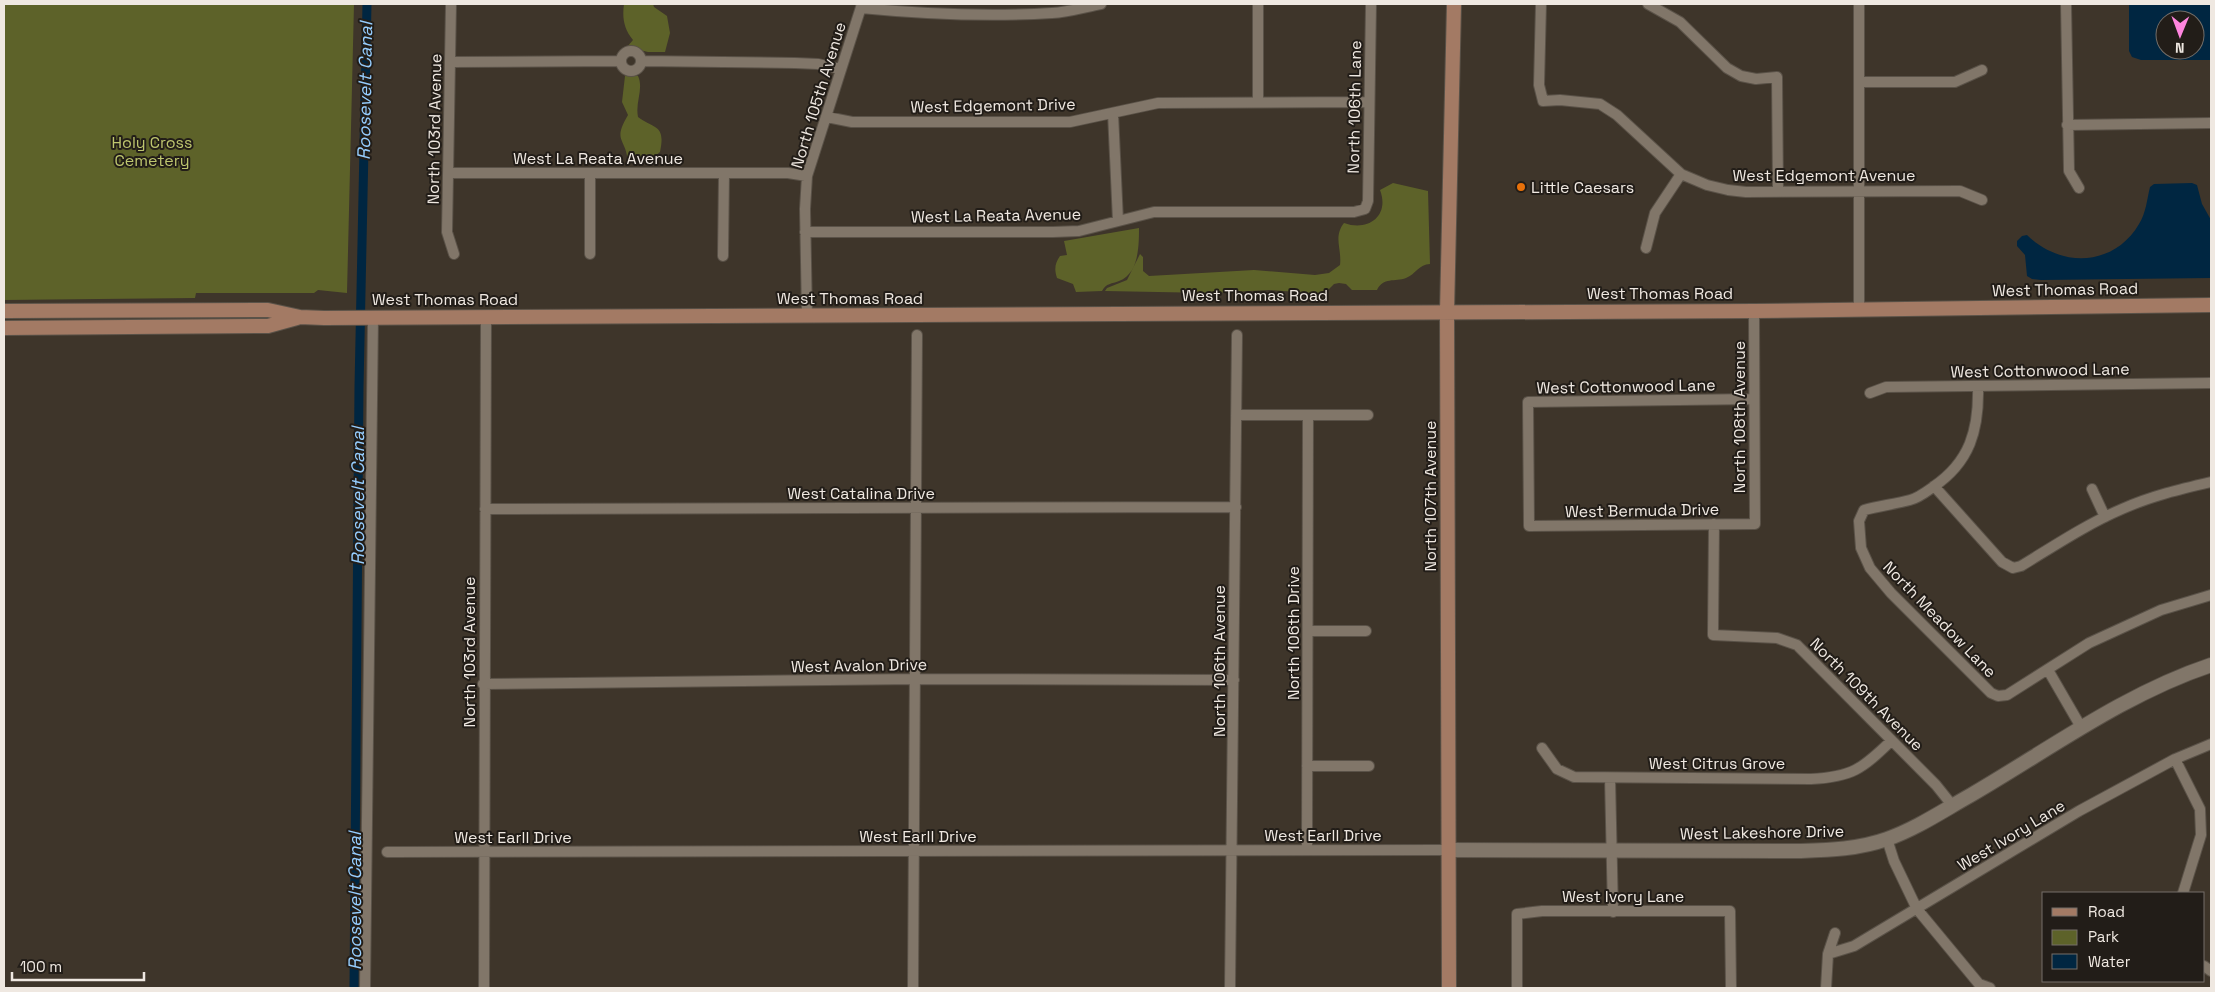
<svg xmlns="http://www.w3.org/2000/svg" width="2215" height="992" font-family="'Space Grotesk',sans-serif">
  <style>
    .green { fill: #5d6229 }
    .water { fill: #002641; fill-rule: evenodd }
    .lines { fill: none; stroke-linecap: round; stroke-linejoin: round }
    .canal { stroke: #002641; stroke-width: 9 }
    .minor-casing { stroke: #5a5248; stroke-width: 12 }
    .tertiary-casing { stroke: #5a5248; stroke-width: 16 }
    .secondary-casing { stroke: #5a5248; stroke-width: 16 }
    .minor { stroke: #817669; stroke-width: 10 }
    .tertiary { stroke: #817669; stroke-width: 14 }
    .secondary { stroke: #a37a64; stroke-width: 14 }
    .food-dot { fill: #e8710a; stroke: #221d18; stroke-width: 2 }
    .labels { text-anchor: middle; stroke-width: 4; stroke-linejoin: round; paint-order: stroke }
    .street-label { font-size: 16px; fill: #efe8e1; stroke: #221d18 }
    .park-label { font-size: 16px; fill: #bec66e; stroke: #221d18 }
    .poi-label { font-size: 16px; fill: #efe8e1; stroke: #221d18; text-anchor: start }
    .water-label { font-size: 18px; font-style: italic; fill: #96ceff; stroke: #221d18 }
  </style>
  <rect width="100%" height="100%" fill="#3e352a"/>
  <!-- green -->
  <path class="green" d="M 4,4 L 354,4 L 347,293 L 318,290 L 314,293 L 196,293 L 195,298 L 4,300 Z
    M 624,4 L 653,4 L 654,7 L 667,16 L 670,33 L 665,52 L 648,52 L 627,47 L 633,40 C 624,29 622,18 624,4 Z
    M 625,76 L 638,76 C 644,89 635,102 638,117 C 654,129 666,124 660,152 L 654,157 L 654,162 L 628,162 C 626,137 612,142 628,115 L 622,102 Z
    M 1393,183 L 1428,191 L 1430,264 C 1419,264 1416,274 1406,278 C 1395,282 1383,277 1377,290 L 1352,290 L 1346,284 L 1339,283 L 1334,284 L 1324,294 L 1269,290 L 1210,293 L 1105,291 L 1107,288 L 1127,280 L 1140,254 L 1143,257 L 1143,271 L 1149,276 L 1254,270 L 1315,275 L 1329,273 L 1340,265 C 1342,249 1333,237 1344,223 C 1368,232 1390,216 1380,190 Z
    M 1139,228 C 1139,245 1139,274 1119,281 C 1112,284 1106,283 1102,291 L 1076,292 L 1073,284 L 1057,278 C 1054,269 1055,263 1060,256 L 1067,255 L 1064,241 Z"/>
  <!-- water -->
  <path class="water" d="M 2129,4 L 2211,4 L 2211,60 L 2141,60 L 2132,57 L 2129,51 ZM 2165,20 L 2195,20 L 2195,50 L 2165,50 Z
    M 2192,183 L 2197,185 L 2202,204 L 2211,220 L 2211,278 L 2041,280 L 2032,279 L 2027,276 L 2025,255 L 2017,246 L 2017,241 L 2022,236 L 2027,235 C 2060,268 2114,267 2139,224 C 2146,213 2147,199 2150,187 L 2154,184 Z"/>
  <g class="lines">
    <!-- canal -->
    <path class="canal" d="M 354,988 L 359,387 L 367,4"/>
    <!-- minor casing -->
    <g class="minor-casing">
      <path id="minor" d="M 451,4 L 447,232 L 454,254
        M 1541,4 L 1539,85 L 1543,101 L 1560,100 L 1600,104 L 1617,115 L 1681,174 L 1707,185 L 1728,190 L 1746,192 L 1960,191 L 1982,200
        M 1648,4 L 1680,22 L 1727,68 L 1741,76 L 1756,79 L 1777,77 L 1778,191
        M 1859,4 L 1859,309
        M 2066,4 L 2069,171 L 2079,188
        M 861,8 C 923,14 989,17 1052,13 C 1069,12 1085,7 1101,4
        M621 61a10 10 0 1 1 20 0a10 10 0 1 1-20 0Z
        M 642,61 L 795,63 L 818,64 L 840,69
        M 451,62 L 621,61
        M 1859,82 L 1955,82 L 1982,70
        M 1258,102 L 1258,4
        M 1113,113 L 1118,221
        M 827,117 L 852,122 L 1070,122 L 1158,103 L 1369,102
        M 2067,125 L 2211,123
        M 449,173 L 788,173 L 807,176
        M 805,232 L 1053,232 L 1079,231 L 1154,212 L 1354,212 L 1365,209 L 1368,201 L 1371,4
        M 1646,248 L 1655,213 L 1681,174
        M 590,254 L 590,174
        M 723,256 L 724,174
        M 1754,311 L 1755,524 L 1529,526 L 1528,402 L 1754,399
        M 807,315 L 805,209 L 807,176 L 862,4
        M 1978,387 C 1979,430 1970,462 1933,487 C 1926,492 1918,498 1910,500 C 1895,504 1879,506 1864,510 L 1859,521 L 1861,548 L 1870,568 L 1891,593 L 1991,693 L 1998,696 L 2007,695 L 2089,643 L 2161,610 L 2211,595
        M 1870,393 L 1886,387 L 2211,383
        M 1236,415 L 1368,415
        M 1934,486 L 2002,562 L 2013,568 L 2021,566 C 2054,546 2087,524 2122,509 C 2151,496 2181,489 2211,482
        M 2092,489 L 2105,517
        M 485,509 L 1236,507
        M 1714,524 L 1713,635 L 1777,638 L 1797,645 L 1936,785 L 1952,805
        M 1308,631 L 1366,631
        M 2048,670 L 2081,727
        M 483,684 L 916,679 L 1234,680
        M 1542,748 L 1557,769 L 1574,777 L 1811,779 C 1852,777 1862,769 1891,741
        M 2175,759 L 2200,809 L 2201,835 L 2183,893
        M 1307,766 L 1369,766
        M 1610,778 L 1613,912
        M 1887,839 L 1894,861 L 1917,909 L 1979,984 L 1990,988
        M 1307,850 L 1308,415
        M 387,852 L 1448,850
        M 1828,954 L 1854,946 L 2079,811 L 2175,759 L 2211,744
        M 2204,966 L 2211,971
        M 365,988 L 373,317
        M 484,988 L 486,317
        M 913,988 L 917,335
        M 1230,988 L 1237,335
        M 1517,988 L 1517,914 L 1542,911 L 1730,911 L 1731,988
        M 1826,988 L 1828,954 L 1835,933"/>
    </g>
    <!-- tertiary casing -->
    <g class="tertiary-casing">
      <path id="tertiary" d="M 1448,850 L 1801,851 C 1830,850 1859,849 1887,839 C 1916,829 1944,810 1971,795 C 2050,749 2124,694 2211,665"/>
    </g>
    <!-- secondary casing -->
    <g class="secondary-casing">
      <path id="secondary" d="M 4,311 L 268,310 L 300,317 L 324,318 L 1754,311 L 2211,305
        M 4,328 L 268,326 L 297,318
        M 1449,988 L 1447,312 L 1454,4"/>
    </g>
    <!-- minor -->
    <use href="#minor" class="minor"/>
    <!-- tertiary -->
    <use href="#tertiary" class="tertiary"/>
    <!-- secondary -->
    <use href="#secondary" class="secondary"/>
  </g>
  <!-- markers -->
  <circle class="food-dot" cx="1521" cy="187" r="5"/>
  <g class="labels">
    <!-- street labels -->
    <g class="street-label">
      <text transform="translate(818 95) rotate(-73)" y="6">North 105th Avenue</text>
      <text transform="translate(993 105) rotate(-1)" y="6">West Edgemont Drive</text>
      <text transform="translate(1354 107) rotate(-89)" y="6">North 106th Lane</text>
      <text transform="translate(434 129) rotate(-89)" y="6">North 103rd Avenue</text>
      <text x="598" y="164">West La Reata Avenue</text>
      <text x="1824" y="181">West Edgemont Avenue</text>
      <text transform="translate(996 215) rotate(-1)" y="6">West La Reata Avenue</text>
      <text transform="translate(2065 289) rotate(-1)" y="6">West Thomas Road</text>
      <text x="1660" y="299">West Thomas Road</text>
      <text x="1255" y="301">West Thomas Road</text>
      <text x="850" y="304">West Thomas Road</text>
      <text x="445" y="305">West Thomas Road</text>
      <text transform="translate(2040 370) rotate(-1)" y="6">West Cottonwood Lane</text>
      <text transform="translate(1626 386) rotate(-1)" y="6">West Cottonwood Lane</text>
      <text transform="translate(1739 417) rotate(-90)" y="6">North 108th Avenue</text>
      <text x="861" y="499">West Catalina Drive</text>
      <text transform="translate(1430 496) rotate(-90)" y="6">North 107th Avenue</text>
      <text transform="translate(1642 510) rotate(-1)" y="6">West Bermuda Drive</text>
      <text transform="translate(1940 619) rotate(46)" y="6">North Meadow Lane</text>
      <text transform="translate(1293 633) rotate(-90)" y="6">North 106th Drive</text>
      <text transform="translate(469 652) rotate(-90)" y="6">North 103rd Avenue</text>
      <text transform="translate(1219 661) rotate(-90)" y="6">North 106th Avenue</text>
      <text transform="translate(859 665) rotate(-1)" y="6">West Avalon Drive</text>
      <text transform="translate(1867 694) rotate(45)" y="6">North 109th Avenue</text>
      <text x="1717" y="769">West Citrus Grove</text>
      <text transform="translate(1762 832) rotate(-1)" y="6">West Lakeshore Drive</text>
      <text x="1323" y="841">West Earll Drive</text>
      <text transform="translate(2011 835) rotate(-31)" y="6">West Ivory Lane</text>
      <text x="918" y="842">West Earll Drive</text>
      <text x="513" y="843">West Earll Drive</text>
      <text x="1623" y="902">West Ivory Lane</text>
    </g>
    <!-- park labels -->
    <g class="park-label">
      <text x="152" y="148">Holy Cross<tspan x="152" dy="18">Cemetery</tspan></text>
    </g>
    <!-- poi labels -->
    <g class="poi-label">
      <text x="1531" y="193">Little Caesars</text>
    </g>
    <!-- water labels -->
    <g class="water-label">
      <text transform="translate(365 91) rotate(-89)" y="6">Roosevelt Canal</text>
      <text transform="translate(358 496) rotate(-90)" y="6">Roosevelt Canal</text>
      <text transform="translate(355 901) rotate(-90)" y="6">Roosevelt Canal</text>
    </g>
  </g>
  <!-- border -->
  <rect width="2215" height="992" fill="none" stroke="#efe8e1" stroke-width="10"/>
  <!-- legend -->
  <rect x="2042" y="892" width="162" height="90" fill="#221d18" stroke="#746e68"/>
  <rect x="2052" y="908" width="25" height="8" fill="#a37a64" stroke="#746e68"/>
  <text x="2088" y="917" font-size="15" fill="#efe8e1">Road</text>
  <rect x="2052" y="930" width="25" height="15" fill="#5d6229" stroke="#746e68"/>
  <text x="2088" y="942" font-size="15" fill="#efe8e1">Park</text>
  <rect x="2052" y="954" width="25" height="15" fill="#002641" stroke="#746e68"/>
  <text x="2088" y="967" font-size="15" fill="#efe8e1">Water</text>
  <!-- north arrow -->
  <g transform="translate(2180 35) rotate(181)"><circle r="24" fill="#221d18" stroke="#746e68"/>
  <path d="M0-4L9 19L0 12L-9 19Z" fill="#ff85de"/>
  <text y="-8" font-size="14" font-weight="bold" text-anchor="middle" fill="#efe8e1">N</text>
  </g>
  <!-- scale -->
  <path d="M12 972v8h132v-8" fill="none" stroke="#efe8e1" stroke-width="2.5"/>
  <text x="20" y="972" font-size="15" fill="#efe8e1" stroke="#221d18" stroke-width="4" paint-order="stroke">100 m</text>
</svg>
